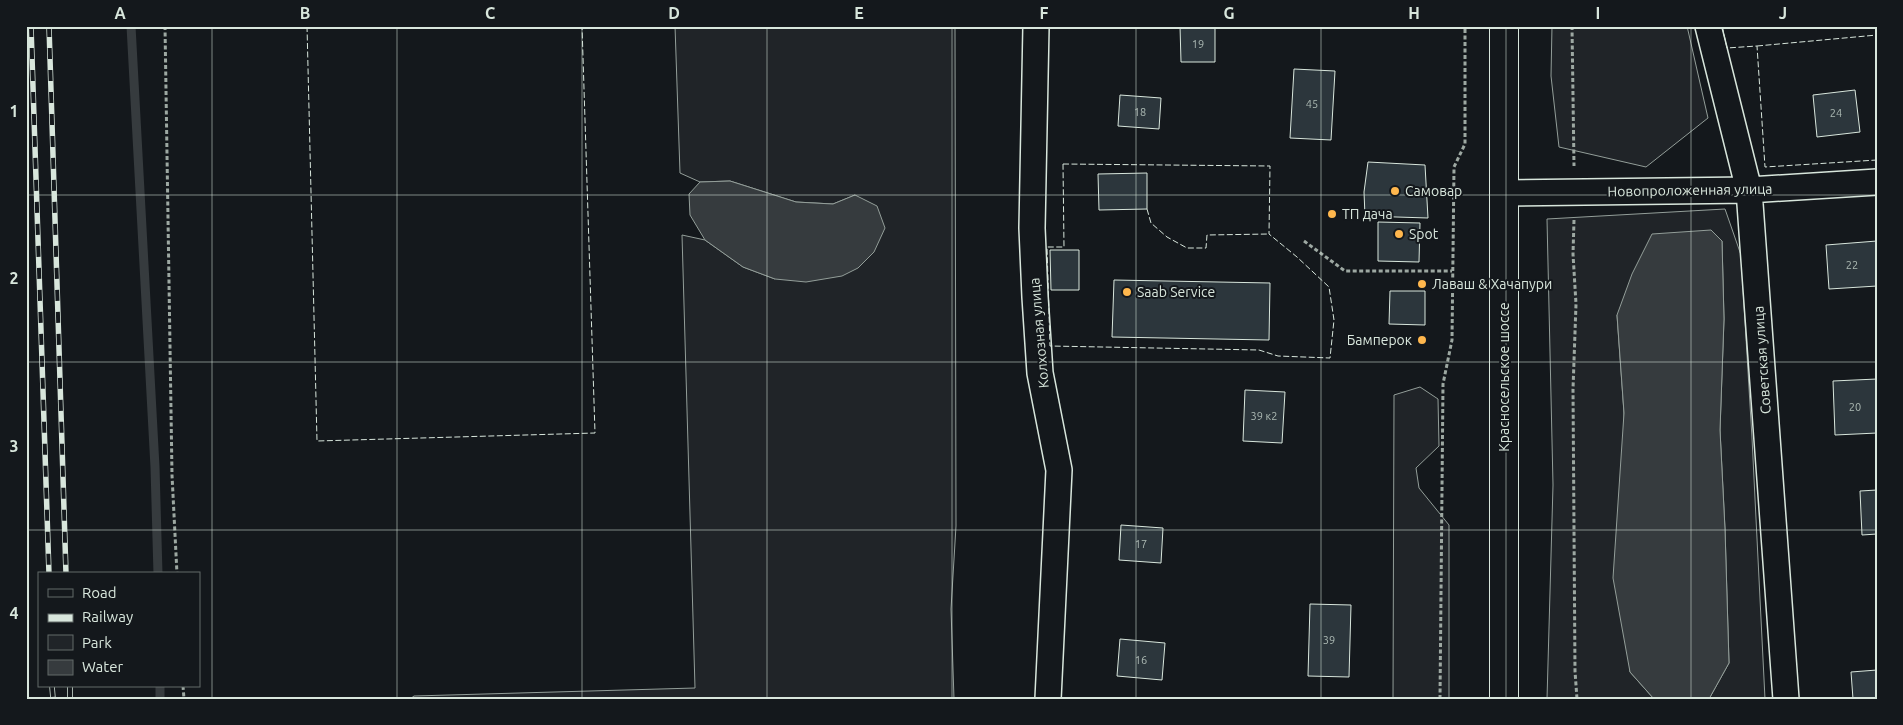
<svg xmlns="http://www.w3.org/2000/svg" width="1903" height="725" font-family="Ubuntu,sans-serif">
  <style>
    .green { fill: #202428; stroke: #939e99 }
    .water { fill: #363b3e; stroke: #939e99 }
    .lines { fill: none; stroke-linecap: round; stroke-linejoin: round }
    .stream { stroke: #363b3e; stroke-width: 9 }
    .building { fill: #2c363c; stroke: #d8e6dc }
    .minor-casing { stroke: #d8e6dc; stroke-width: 28 }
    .trunk-casing { stroke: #d8e6dc; stroke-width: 30 }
    .path { stroke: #9da8a2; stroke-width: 3; stroke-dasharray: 4 2.5; stroke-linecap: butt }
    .minor { stroke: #14181c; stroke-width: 25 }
    .trunk { stroke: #14181c; stroke-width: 28 }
    .rail-casing { stroke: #d8e6dc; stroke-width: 5.5 }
    .rail { stroke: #14181c; stroke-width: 4; stroke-dasharray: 11; stroke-linecap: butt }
    .fence { stroke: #d8e6dc; stroke-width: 1; stroke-dasharray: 6 2.5; stroke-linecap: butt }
    .grid { fill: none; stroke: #d8e6dc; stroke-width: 1; stroke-opacity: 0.55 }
    .poi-dot { fill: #ffb74d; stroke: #14181c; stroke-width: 2 }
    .labels { text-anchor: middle; stroke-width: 4; stroke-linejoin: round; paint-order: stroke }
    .number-label { font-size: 11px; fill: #adbab4 }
    .street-label { font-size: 14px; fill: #d8e6dc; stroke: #14181c }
    .poi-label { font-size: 14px; fill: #d8e6dc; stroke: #14181c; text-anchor: start }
    .neatline { fill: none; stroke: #d8e6dc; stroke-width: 2 }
    .grid-label { font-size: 16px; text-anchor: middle; font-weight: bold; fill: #d8e6dc }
  </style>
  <rect width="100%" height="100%" fill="#14181c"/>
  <!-- green -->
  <path class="green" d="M 675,26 L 955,26 L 956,526 L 951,609 L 954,699 L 410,699 L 414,696 L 695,688 L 682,235 L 705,240 L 743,267 L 775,279 L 855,195 L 833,204 L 796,202 L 730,181 L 700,182 L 680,173 Z
    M 1552,26 L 1687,26 L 1708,118 L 1646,167 L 1559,147 L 1551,76 Z
    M 1725,209 L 1741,255 L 1752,438 L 1765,699 L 1709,699 L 1729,663 L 1725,529 L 1720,430 L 1724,319 L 1722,241 L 1617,315 L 1624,413 L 1630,672 L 1654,699 L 1547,699 L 1553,485 L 1547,219 Z
    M 1420,387 L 1438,399 L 1439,446 L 1416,468 L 1419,488 L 1449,525 L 1449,699 L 1393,699 L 1394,395 Z"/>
  <!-- water -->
  <path class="water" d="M 730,181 L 796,202 L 833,204 L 855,195 L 877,206 L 885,228 L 874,252 L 858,268 L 842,276 L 806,282 L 775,279 L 743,267 L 705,240 L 690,215 L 689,194 L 700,182 Z
    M 1711,230 L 1722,241 L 1724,319 L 1720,430 L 1725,529 L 1729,663 L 1709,699 L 1654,699 L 1630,672 L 1613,578 L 1624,413 L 1617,315 L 1632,274 L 1652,234 Z"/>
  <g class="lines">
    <!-- stream -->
    <path class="stream" d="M 131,26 L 155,467 L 158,574
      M 160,686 L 160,699"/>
  </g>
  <!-- building -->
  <path class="building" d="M 1180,26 L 1215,26 L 1215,62 L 1181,62 Z
    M 1294,69 L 1335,71 L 1331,140 L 1290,138 Z
    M 1855,90 L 1860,132 L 1817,137 L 1813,95 Z
    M 1120,95 L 1161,98 L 1159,129 L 1118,126 Z
    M 1368,162 L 1425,165 L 1428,218 L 1365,216 L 1364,192 Z
    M 1147,173 L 1147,209 L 1099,210 L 1098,174 Z
    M 1378,222 L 1420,223 L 1419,262 L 1378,261 Z
    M 1877,241 L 1877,286 L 1829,289 L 1826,245 Z
    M 1050,250 L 1079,250 L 1079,290 L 1051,290 Z
    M 1114,280 L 1270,283 L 1269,340 L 1112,337 Z
    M 1390,291 L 1425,291 L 1425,325 L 1389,324 Z
    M 1877,379 L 1877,433 L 1835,435 L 1833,381 Z
    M 1245,390 L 1285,392 L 1282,443 L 1243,441 Z
    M 1877,490 L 1877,534 L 1862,535 L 1860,491 Z
    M 1121,525 L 1163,528 L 1161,563 L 1119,560 Z
    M 1310,604 L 1351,605 L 1349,677 L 1308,676 Z
    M 1120,639 L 1165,643 L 1162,680 L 1117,676 Z
    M 1877,670 L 1877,699 L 1853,699 L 1851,672 Z"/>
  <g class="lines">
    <!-- minor casing -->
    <g class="minor-casing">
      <path id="minor" d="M 1036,26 L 1032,228 L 1035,297 L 1040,373 L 1059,470 L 1048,699
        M 1708,26 L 1749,190 L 1786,699
        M 1504,193 L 1749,190 L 1877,182"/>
    </g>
    <!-- trunk casing -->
    <g class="trunk-casing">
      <path id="trunk" d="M 1504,26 L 1504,699"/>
    </g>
    <!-- path -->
    <path class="path" d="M 165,26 L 172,475 L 177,574
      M 1572,26 L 1574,166
      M 1574,220 L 1573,254 L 1576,304 L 1573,389 L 1575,671 L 1577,699
      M 1304,241 L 1345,271 L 1452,271
      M 183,686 L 184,699
      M 1440,699 L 1443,384 L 1452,340 L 1454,167 L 1465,144 L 1465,26"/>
    <!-- minor -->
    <use href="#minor" class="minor"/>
    <!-- trunk -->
    <use href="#trunk" class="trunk"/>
    <!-- rail casing -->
    <g class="rail-casing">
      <path id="rail" d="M 31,26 L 49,574
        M 49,26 L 66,574
        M 52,686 L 53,699
        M 70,686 L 70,699"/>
    </g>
    <!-- rail -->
    <use href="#rail" class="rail"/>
    <!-- fence -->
    <path class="fence" d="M 307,26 L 317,441 L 595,433 L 582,26
      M 1722,26 L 1727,48 L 1757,46 L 1765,167 L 1877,160
      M 1757,46 L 1877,35
      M 1063,164 L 1270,166 L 1269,234 L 1297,257 L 1329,287 L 1334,320 L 1330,358 L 1278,356 L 1259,350 L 1050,346 L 1047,247 L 1064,247 Z
      M 1147,209 L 1151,223 L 1167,237 L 1187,248 L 1206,248 L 1207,235 L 1269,234"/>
  </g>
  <!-- grid -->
  <path class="grid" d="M 212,26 L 212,699M 397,26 L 397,699M 582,26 L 582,699M 767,26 L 767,699M 952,26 L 952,699M 1136,26 L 1136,699M 1321,26 L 1321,699M 1506,26 L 1506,699M 1691,26 L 1691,699M 26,195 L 1877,195M 26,362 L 1877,362M 26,530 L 1877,530"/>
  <!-- markers -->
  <g class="poi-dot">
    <circle cx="1395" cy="191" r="5"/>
    <circle cx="1332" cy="214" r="5"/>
    <circle cx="1399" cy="234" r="5"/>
    <circle cx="1422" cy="284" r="5"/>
    <circle cx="1127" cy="292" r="5"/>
    <circle cx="1422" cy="340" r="5"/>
  </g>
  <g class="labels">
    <!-- number labels -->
    <g class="number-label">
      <text x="1198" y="48">19</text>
      <text x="1312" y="108">45</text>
      <text x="1140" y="116">18</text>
      <text x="1836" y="117">24</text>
      <text x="1852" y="269">22</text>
      <text x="1855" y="411">20</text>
      <text x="1264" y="420">39 к2</text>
      <text x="1141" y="548">17</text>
      <text x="1329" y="644">39</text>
      <text x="1141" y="664">16</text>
    </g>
    <!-- street labels -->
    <g class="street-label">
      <text transform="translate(1690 190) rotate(-1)" y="5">Новопроложенная улица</text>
      <text transform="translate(1039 333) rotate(-95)" y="5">Колхозная улица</text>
      <text transform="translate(1762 360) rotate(-94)" y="5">Советская улица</text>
      <text transform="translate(1504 377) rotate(-90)" y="5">Красносельское шоссе</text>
    </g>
    <!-- poi labels -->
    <g class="poi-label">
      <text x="1405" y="196">Самовар</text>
      <text x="1342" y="219">ТП дача</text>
      <text x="1409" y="239">Spot</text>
      <text x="1432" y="289">Лаваш &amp; Хачапури</text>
      <text x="1137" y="297">Saab Service</text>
      <text x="1412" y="345" text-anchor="end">Бамперок</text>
    </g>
  </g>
  <!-- border -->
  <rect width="1903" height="725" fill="none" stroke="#14181c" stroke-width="55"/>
  <!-- legend -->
  <rect x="38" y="572" width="162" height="115" fill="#14181c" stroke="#626a69"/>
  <rect x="48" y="589" width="25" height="8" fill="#14181c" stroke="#626a69"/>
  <text x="82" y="598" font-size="15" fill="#d8e6dc">Road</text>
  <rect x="48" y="614" width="25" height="8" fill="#d8e6dc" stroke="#626a69"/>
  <text x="82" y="622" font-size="15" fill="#d8e6dc">Railway</text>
  <rect x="48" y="635" width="25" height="15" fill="#202428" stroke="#626a69"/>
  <text x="82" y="648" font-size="15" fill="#d8e6dc">Park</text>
  <rect x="48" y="660" width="25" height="15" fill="#363b3e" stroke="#626a69"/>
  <text x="82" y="672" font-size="15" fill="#d8e6dc">Water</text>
  <rect x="28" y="28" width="1848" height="670" class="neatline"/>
  <g class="grid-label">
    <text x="120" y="19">A</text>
    <text x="305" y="19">B</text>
    <text x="490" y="19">C</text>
    <text x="674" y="19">D</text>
    <text x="859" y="19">E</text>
    <text x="1044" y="19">F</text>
    <text x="1229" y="19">G</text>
    <text x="1414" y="19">H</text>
    <text x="1598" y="19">I</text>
    <text x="1783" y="19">J</text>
    <text x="14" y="117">1</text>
    <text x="14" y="284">2</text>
    <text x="14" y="452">3</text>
    <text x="14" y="619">4</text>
  </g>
</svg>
